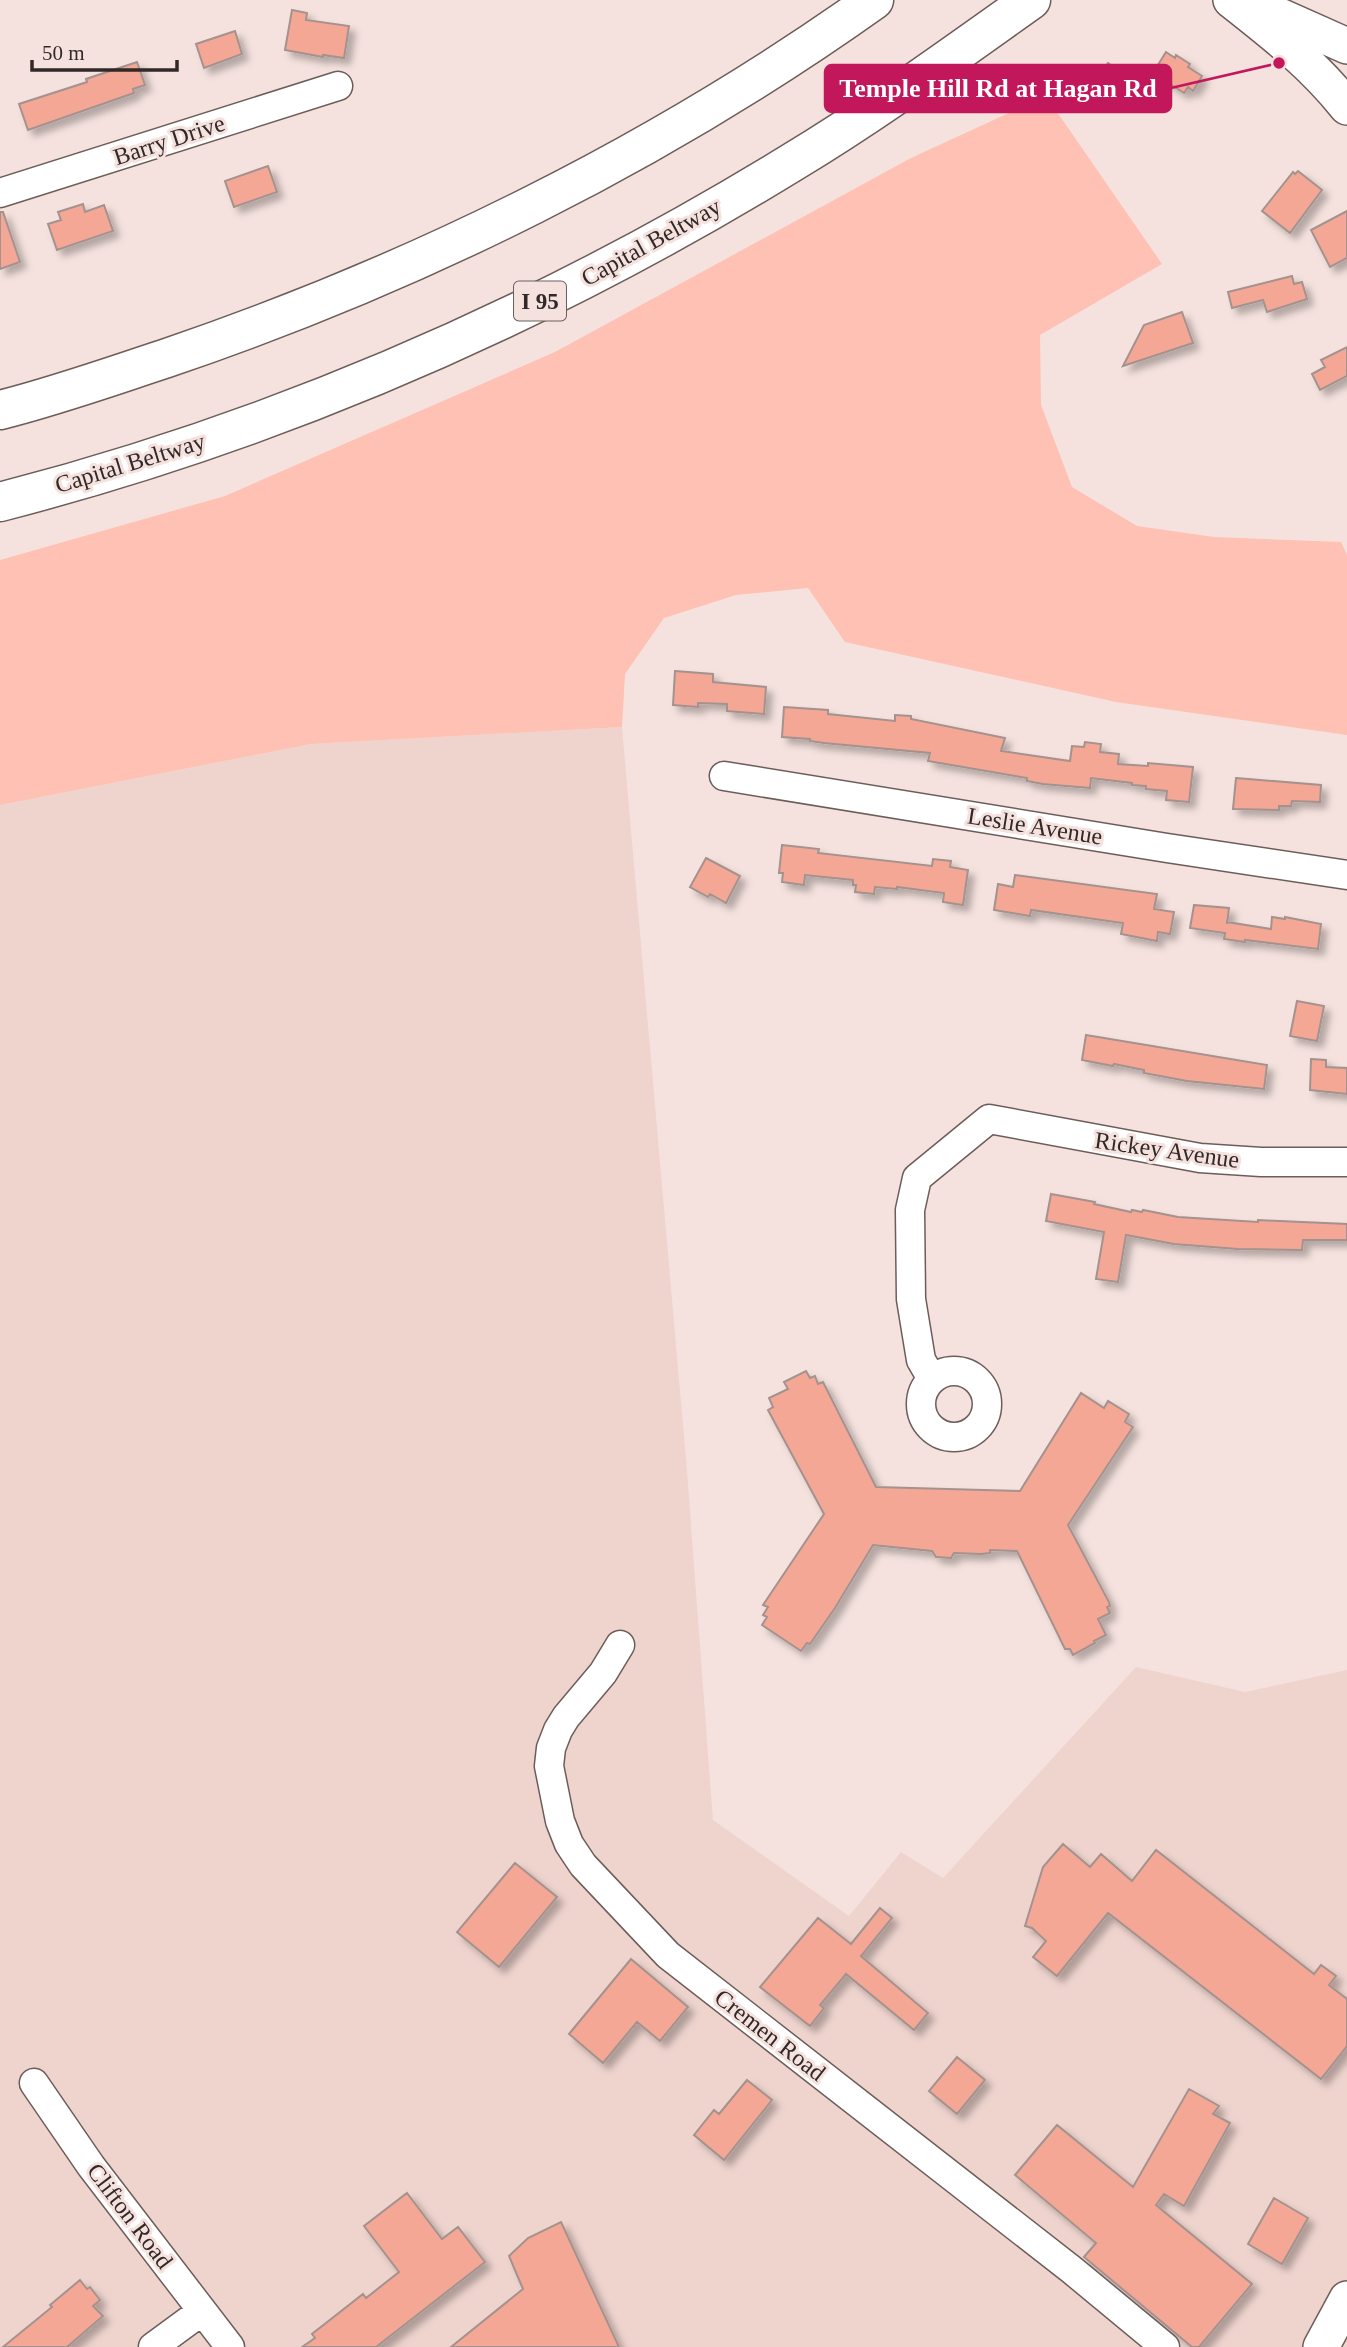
<svg xmlns="http://www.w3.org/2000/svg" width="1347" height="2347" font-family="'Times New Roman',serif">
  <style>
    .built { fill: #efd4ce }
    .green { fill: #fec1b3 }
    .building { fill: #f5a796; stroke: #a4928e; stroke-width: 2; filter: url(#shadow) }
    .lines { fill: none; stroke-linecap: round; stroke-linejoin: round }
    .minor-casing { stroke: #6d5d59; stroke-width: 31 }
    .major-casing { stroke: #6d5d59; stroke-width: 38 }
    .highway-casing { stroke: #6d5d59; stroke-width: 41 }
    .minor { stroke: #fff; stroke-width: 28 }
    .major { stroke: #fff; stroke-width: 35 }
    .highway { stroke: #fff; stroke-width: 38 }
    .labels { text-anchor: middle; stroke-width: 6; stroke-linejoin: round; paint-order: stroke }
    .shield { fill: #f5e2de; stroke: #6b605e; stroke-width: 2 }
    .shield-label { font-size: 23px; font-weight: bold; fill: #302927 }
    .street-label { font-size: 24px; fill: #302927; stroke: #f5e2de }
    .leader { fill: none; stroke: #c2185b; stroke-width: 2.5 }
    .callout-dot { fill: #c2185b; stroke: #f5e2de; stroke-width: 2.5 }
    .callout { fill: #c2185b; stroke: #c2185b; stroke-width: 2.5 }
    .callout-label { font-size: 26px; text-anchor: middle; font-weight: bold; fill: #fff }
  </style>
  <defs>
    <filter id="shadow"><feDropShadow dx="6" dy="6" stdDeviation="3.5" flood-color="#0004"/></filter>
  </defs>
  <rect width="100%" height="100%" fill="#f5e2de"/>
  <!-- built -->
  <path class="built" d="M 622,727 L 687,1471 L 713,1820 L 849,1916 L 901,1852 L 943,1878 L 1136,1667 L 1245,1692 L 1347,1670 L 1347,2347 L 0,2347 L 0,805 L 311,744 Z"/>
  <!-- green -->
  <path class="green" d="M 1046,96 L 1162,264 L 1040,335 L 1041,405 L 1072,487 L 1137,526 L 1214,537 L 1341,542 L 1347,555 L 1347,735 L 1116,702 L 845,642 L 808,588 L 736,595 L 664,618 L 625,674 L 622,727 L 311,744 L 0,805 L 0,560 L 225,496 L 555,352 L 911,158 Z"/>
  <!-- building -->
  <path class="building" d="M 292,10 L 307,13 L 306,20 L 349,26 L 344,58 L 323,55 L 323,57 L 285,50 Z
    M 235,31 L 242,54 L 204,68 L 196,44 Z
    M 1166,52 L 1175,58 L 1176,55 L 1190,64 L 1188,67 L 1202,76 L 1193,91 L 1188,87 L 1184,93 L 1153,73 Z
    M 137,62 L 145,85 L 133,89 L 134,93 L 28,130 L 19,104 L 87,82 L 86,79 Z
    M 1108,63 L 1130,78 L 1119,95 L 1097,80 Z
    M 268,166 L 277,192 L 234,207 L 225,181 Z
    M 1298,171 L 1322,190 L 1290,233 L 1262,211 L 1293,172 L 1295,174 Z
    M 83,204 L 85,212 L 104,205 L 113,231 L 57,250 L 48,224 L 61,220 L 58,212 Z
    M 1347,211 L 1347,258 L 1330,267 L 1311,230 Z
    M 0,212 L 3,212 L 20,262 L 0,269 Z
    M 1292,276 L 1294,284 L 1302,282 L 1307,299 L 1267,312 L 1263,300 L 1232,308 L 1228,292 Z
    M 1182,312 L 1193,343 L 1123,366 L 1144,325 Z
    M 1347,347 L 1347,376 L 1320,390 L 1312,374 L 1325,367 L 1321,360 Z
    M 675,671 L 713,674 L 713,682 L 766,687 L 764,714 L 727,711 L 727,704 L 698,703 L 698,707 L 673,705 Z
    M 784,707 L 828,710 L 828,714 L 895,721 L 895,715 L 911,716 L 911,719 L 1005,738 L 1001,751 L 1070,761 L 1072,746 L 1084,747 L 1085,742 L 1101,744 L 1100,752 L 1119,754 L 1118,764 L 1148,766 L 1148,763 L 1193,767 L 1189,802 L 1166,800 L 1167,791 L 1146,789 L 1146,786 L 1132,785 L 1132,783 L 1091,778 L 1090,788 L 1043,784 L 1027,781 L 1027,778 L 928,761 L 930,753 L 824,743 L 810,741 L 810,739 L 782,737 Z
    M 1236,778 L 1321,785 L 1320,802 L 1292,801 L 1291,806 L 1279,806 L 1279,810 L 1233,809 Z
    M 782,845 L 819,849 L 818,853 L 932,866 L 933,859 L 951,861 L 950,867 L 968,870 L 963,905 L 943,902 L 944,893 L 897,887 L 897,889 L 875,887 L 874,894 L 855,892 L 856,885 L 853,885 L 853,880 L 805,875 L 804,885 L 782,882 L 783,873 L 779,873 Z
    M 706,858 L 740,876 L 726,903 L 710,894 L 708,897 L 690,887 Z
    M 1015,875 L 1157,894 L 1154,909 L 1174,912 L 1170,934 L 1158,932 L 1157,941 L 1121,934 L 1123,923 L 1031,910 L 1030,916 L 994,910 L 998,884 L 1013,887 Z
    M 1194,905 L 1229,908 L 1227,924 L 1227,922 L 1271,929 L 1272,917 L 1285,919 L 1285,917 L 1321,924 L 1318,949 L 1245,940 L 1245,942 L 1224,939 L 1225,933 L 1190,928 Z
    M 1297,1001 L 1324,1006 L 1317,1041 L 1290,1036 Z
    M 1086,1035 L 1267,1065 L 1264,1089 L 1187,1081 L 1144,1073 L 1144,1070 L 1114,1064 L 1113,1066 L 1082,1060 Z
    M 1311,1059 L 1326,1060 L 1326,1067 L 1347,1068 L 1347,1094 L 1310,1090 Z
    M 1051,1194 L 1095,1202 L 1094,1204 L 1131,1212 L 1132,1210 L 1142,1212 L 1143,1210 L 1178,1217 L 1258,1222 L 1258,1220 L 1347,1224 L 1347,1240 L 1303,1240 L 1302,1250 L 1238,1249 L 1174,1244 L 1126,1235 L 1118,1282 L 1096,1279 L 1104,1232 L 1046,1221 Z
    M 806,1371 L 810,1378 L 815,1376 L 818,1384 L 823,1382 L 876,1487 L 1020,1491 L 1081,1393 L 1104,1408 L 1108,1401 L 1129,1414 L 1125,1422 L 1133,1427 L 1068,1525 L 1109,1602 L 1110,1606 L 1107,1607 L 1110,1613 L 1098,1619 L 1106,1635 L 1094,1641 L 1095,1643 L 1073,1655 L 1070,1649 L 1065,1649 L 1017,1551 L 990,1550 L 990,1553 L 981,1554 L 954,1553 L 951,1558 L 936,1557 L 932,1551 L 873,1545 L 835,1608 L 810,1644 L 807,1643 L 801,1651 L 762,1625 L 767,1617 L 763,1615 L 768,1607 L 763,1605 L 824,1514 L 768,1410 L 773,1407 L 769,1398 L 788,1389 L 784,1382 Z
    M 1063,1844 L 1090,1867 L 1101,1854 L 1132,1881 L 1156,1850 L 1314,1974 L 1321,1965 L 1336,1976 L 1329,1985 L 1347,1999 L 1347,2046 L 1321,2079 L 1108,1913 L 1057,1976 L 1033,1957 L 1046,1941 L 1032,1928 L 1025,1926 L 1043,1867 Z
    M 515,1863 L 557,1897 L 499,1967 L 457,1932 Z
    M 880,1908 L 892,1918 L 861,1956 L 928,2013 L 914,2030 L 846,1974 L 820,2005 L 824,2008 L 810,2026 L 760,1987 L 818,1918 L 851,1944 Z
    M 631,1959 L 688,2007 L 660,2041 L 637,2022 L 603,2063 L 569,2034 Z
    M 957,2057 L 985,2080 L 957,2114 L 929,2091 Z
    M 747,2080 L 772,2100 L 724,2160 L 694,2135 L 714,2110 L 719,2114 Z
    M 1189,2089 L 1219,2106 L 1213,2114 L 1230,2123 L 1184,2206 L 1164,2194 L 1156,2205 L 1252,2284 L 1199,2347 L 1192,2347 L 1084,2257 L 1096,2243 L 1015,2175 L 1057,2125 L 1133,2187 Z
    M 407,2193 L 442,2239 L 458,2227 L 485,2262 L 376,2347 L 302,2347 L 315,2338 L 312,2334 L 363,2294 L 366,2298 L 399,2272 L 364,2226 Z
    M 1274,2198 L 1308,2218 L 1282,2264 L 1248,2244 Z
    M 561,2222 L 619,2347 L 451,2347 L 523,2289 L 509,2256 L 528,2238 Z
    M 80,2280 L 87,2289 L 90,2287 L 100,2300 L 93,2306 L 103,2316 L 67,2347 L 3,2347 L 52,2307 L 50,2305 Z"/>
  <g class="lines">
    <!-- minor casing -->
    <g class="minor-casing">
      <path id="minor" d="M 0,193 L 338,86
        M 724,776 L 1167,848 L 1347,875
        M921 1404a33 33 0 1 1 66 0a33 33 0 1 1-66 0Z
        M 932,1379 L 921,1360 L 911,1299 L 910,1210 L 917,1178 L 989,1119 L 1200,1158 L 1261,1162 L 1347,1162
        M 620,1645 L 603,1673 L 566,1717 L 558,1730 L 551,1748 L 549,1766 L 560,1821 L 569,1844 L 583,1865 L 668,1955 L 1072,2270 L 1165,2347
        M 34,2083 L 91,2166 L 230,2347
        M 153,2347 L 202,2311"/>
    </g>
    <!-- major casing -->
    <g class="major-casing">
      <path id="major" d="M 1231,0 C 1273,33 1314,65 1347,107
        M 1264,9 L 1347,46
        M 1321,2347 L 1347,2299"/>
    </g>
    <!-- highway casing -->
    <g class="highway-casing">
      <path id="highway" d="M 0,410 C 56,396 112,376 167,358 C 417,273 659,153 874,0
        M 0,502 C 279,430 546,313 791,163 C 874,113 952,56 1031,0"/>
    </g>
    <!-- minor -->
    <use href="#minor" class="minor"/>
    <!-- major -->
    <use href="#major" class="major"/>
    <!-- highway -->
    <use href="#highway" class="highway"/>
  </g>
  <g class="labels">
    <!-- shield labels -->
    <rect class="shield" x="514" y="281.5" width="52" height="39" rx="5"/>
    <g class="shield-label">
      <text x="540" y="309">I 95</text>
    </g>
    <!-- street labels -->
    <g class="street-label">
      <text transform="translate(169 140) rotate(-18)" y="8">Barry Drive</text>
      <text transform="translate(651 242) rotate(-29)" y="8">Capital Beltway</text>
      <text transform="translate(130 463) rotate(-17)" y="8">Capital Beltway</text>
      <text transform="translate(1035 826) rotate(9)" y="8">Leslie Avenue</text>
      <text transform="translate(1167 1150) rotate(8)" y="8">Rickey Avenue</text>
      <text transform="translate(770 2035) rotate(38)" y="8">Cremen Road</text>
      <text transform="translate(130 2216) rotate(53)" y="8">Clifton Road</text>
    </g>
  </g>
  <!-- callouts -->
  <path class="leader" d="M1279 63L1171 88"/>
  <circle class="callout-dot" cx="1279" cy="63" r="7"/>
  <rect class="callout" x="825" y="65" width="346" height="47" rx="7"/>
  <g class="callout-label">
    <text x="998" y="97">Temple Hill Rd at Hagan Rd</text>
  </g>
  <!-- scale -->
  <path d="M32 60v10h145v-10" fill="none" stroke="#302927" stroke-width="3.5"/>
  <text x="42" y="60" font-size="21" fill="#302927" stroke="#f5e2de" stroke-width="5" paint-order="stroke">50 m</text>
</svg>
